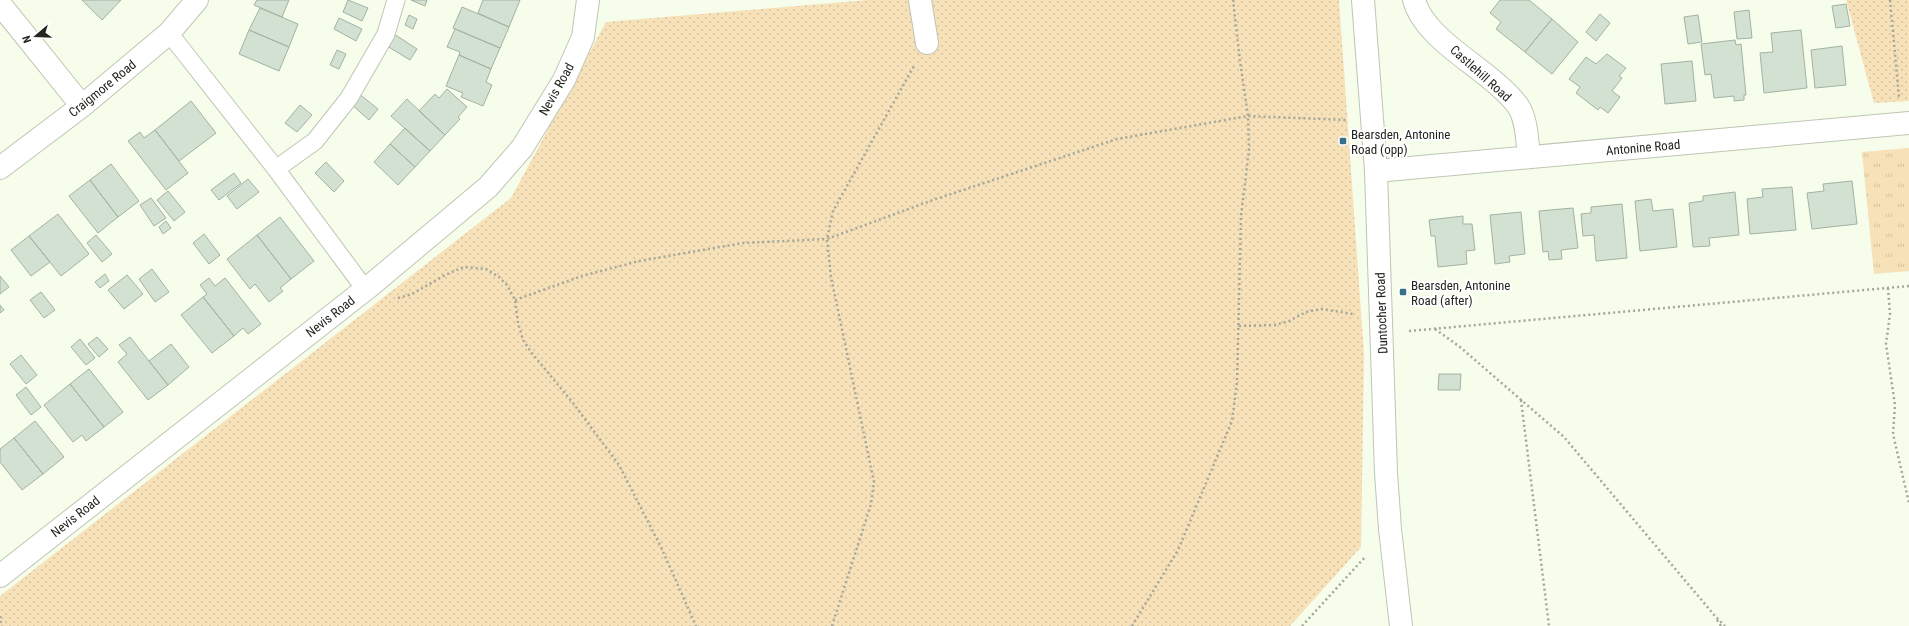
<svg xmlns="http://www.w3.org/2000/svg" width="1909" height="626" font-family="'Roboto Condensed',sans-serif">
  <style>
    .grass { fill: url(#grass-tufts) }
    .park { fill: url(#park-dots) }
    .building { fill: #d2e1d2; stroke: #a3b2a3 }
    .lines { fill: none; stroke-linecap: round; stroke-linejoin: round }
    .service-casing { stroke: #bfc6b4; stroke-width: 19 }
    .minor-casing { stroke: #bfc6b4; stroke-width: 24 }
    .primary-casing { stroke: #bfc6b4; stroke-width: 24 }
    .path { stroke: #a2a799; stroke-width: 2.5; stroke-dasharray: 2 3; stroke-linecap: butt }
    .service { stroke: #fff; stroke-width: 17 }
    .minor { stroke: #fff; stroke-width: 22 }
    .primary { stroke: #fff; stroke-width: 22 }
    .poi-dot { fill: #357188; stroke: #fff; stroke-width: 1.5 }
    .labels { text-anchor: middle; stroke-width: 4; stroke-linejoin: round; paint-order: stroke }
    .street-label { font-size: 13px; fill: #24261f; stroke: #fff }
    .poi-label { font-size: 13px; fill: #24261f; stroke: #fff; text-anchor: start }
  </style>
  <defs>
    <pattern id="grass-tufts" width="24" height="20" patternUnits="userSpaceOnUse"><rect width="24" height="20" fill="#f7e1b8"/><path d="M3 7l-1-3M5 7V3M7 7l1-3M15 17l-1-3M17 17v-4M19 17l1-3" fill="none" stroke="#d4c19e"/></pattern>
    <pattern id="park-dots" width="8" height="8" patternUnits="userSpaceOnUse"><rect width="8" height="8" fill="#f7e1b8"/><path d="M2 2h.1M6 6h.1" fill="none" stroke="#d4c19e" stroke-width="1.8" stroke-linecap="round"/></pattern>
  </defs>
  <rect width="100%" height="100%" fill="#f6fdea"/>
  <!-- grass -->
  <path class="grass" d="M 1909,148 L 1909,271 L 1874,274 L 1862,152 Z"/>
  <!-- park -->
  <path class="park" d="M 868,0 L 1339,0 L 1364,355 L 1361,547 L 1290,626 L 0,626 L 0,596 L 511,198 L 606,22 Z
    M 1846,0 L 1909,0 L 1909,101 L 1874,103 Z"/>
  <!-- building -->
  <path class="building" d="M 82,0 L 121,0 L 102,20 Z
    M 257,0 L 289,0 L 282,17 L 254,5 Z
    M 348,0 L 368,8 L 362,21 L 343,12 Z
    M 411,0 L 427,0 L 425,6 Z
    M 483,0 L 520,0 L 509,27 L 478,13 Z
    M 1500,0 L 1529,0 L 1552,19 L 1525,52 L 1496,29 L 1501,22 L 1490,13 Z
    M 1846,4 L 1850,26 L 1836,28 L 1832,6 Z
    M 462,7 L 509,27 L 500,48 L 453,28 Z
    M 260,8 L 298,24 L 289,47 L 249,30 Z
    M 1749,10 L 1752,38 L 1737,39 L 1734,12 Z
    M 1600,14 L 1610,23 L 1596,41 L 1586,32 Z
    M 409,15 L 417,19 L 413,29 L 405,25 Z
    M 1698,15 L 1702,42 L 1688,44 L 1684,17 Z
    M 339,18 L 362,29 L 356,41 L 334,29 Z
    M 1552,19 L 1578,42 L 1552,74 L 1525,52 Z
    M 455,29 L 500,48 L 491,69 L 459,55 L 460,52 L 447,47 Z
    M 249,30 L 289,47 L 279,71 L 239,54 Z
    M 1801,30 L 1807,88 L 1764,93 L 1760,53 L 1773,52 L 1771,33 Z
    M 394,34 L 417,49 L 410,60 L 387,46 Z
    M 1735,40 L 1736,45 L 1741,44 L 1746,95 L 1744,95 L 1744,100 L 1734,101 L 1734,96 L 1714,98 L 1711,74 L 1705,75 L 1701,44 Z
    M 1842,46 L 1846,85 L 1815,88 L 1811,50 Z
    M 337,50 L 346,54 L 339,69 L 330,65 Z
    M 1607,54 L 1626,68 L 1619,76 L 1622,78 L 1612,91 L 1620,97 L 1608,113 L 1600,107 L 1598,110 L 1576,93 L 1580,87 L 1569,79 L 1586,57 L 1596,64 Z
    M 459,55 L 491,69 L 486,82 L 492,85 L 483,106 L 461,97 L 463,93 L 446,86 Z
    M 1692,61 L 1696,101 L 1665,104 L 1661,64 Z
    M 447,89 L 467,107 L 458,117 L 460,119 L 445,135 L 419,111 L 435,94 L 439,98 Z
    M 358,93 L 378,109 L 369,120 L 350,103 Z
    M 407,99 L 445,135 L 430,151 L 391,116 Z
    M 191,101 L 216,133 L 179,161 L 155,130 Z
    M 300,105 L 312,115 L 297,132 L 285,123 Z
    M 405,128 L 430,151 L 415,167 L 390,144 Z
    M 155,130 L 188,173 L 166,190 L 128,141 L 140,132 L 144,138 Z
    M 390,144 L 415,167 L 398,185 L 374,162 Z
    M 326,162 L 344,181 L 334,192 L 315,173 Z
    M 111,164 L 139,201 L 118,217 L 90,180 Z
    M 234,173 L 241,183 L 219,200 L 211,190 Z
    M 248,179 L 259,192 L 237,209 L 227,196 Z
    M 90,180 L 118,217 L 98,233 L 69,196 Z
    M 1852,181 L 1857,224 L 1812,229 L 1807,193 L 1824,191 L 1823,184 Z
    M 1792,187 L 1796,230 L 1750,234 L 1747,199 L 1763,197 L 1762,189 Z
    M 168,191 L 185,212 L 174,221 L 157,200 Z
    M 1735,192 L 1739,235 L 1709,238 L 1710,246 L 1693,247 L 1689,203 L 1703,201 L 1703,196 Z
    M 151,198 L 166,218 L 154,226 L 140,205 Z
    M 1651,199 L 1653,211 L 1673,209 L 1677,247 L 1640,251 L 1635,201 Z
    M 1622,204 L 1627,258 L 1596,261 L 1594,235 L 1583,236 L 1581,214 L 1591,213 L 1591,207 Z
    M 1573,208 L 1578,248 L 1561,250 L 1562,259 L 1549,260 L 1548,251 L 1543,252 L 1539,211 Z
    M 1521,212 L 1525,254 L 1509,256 L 1510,262 L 1495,264 L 1490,215 Z
    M 58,214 L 89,254 L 61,276 L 29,236 Z
    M 1463,216 L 1463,224 L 1472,224 L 1475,250 L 1466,251 L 1467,264 L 1438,267 L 1435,236 L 1431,236 L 1429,220 Z
    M 280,217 L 314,261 L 291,279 L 257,235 Z
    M 166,221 L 171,228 L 163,234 L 159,227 Z
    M 204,234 L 220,255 L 209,264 L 193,243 Z
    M 96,235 L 112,254 L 102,262 L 87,243 Z
    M 257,235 L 291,279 L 280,288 L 283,291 L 269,302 L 255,284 L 250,289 L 227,259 Z
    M 29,236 L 50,262 L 31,276 L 11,250 Z
    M 152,269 L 169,292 L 155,302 L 139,279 Z
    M 105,274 L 109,281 L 100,288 L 95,282 Z
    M 127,275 L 143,294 L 124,309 L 108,290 Z
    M 0,276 L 9,287 L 0,294 Z
    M 209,278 L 215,286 L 225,278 L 261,324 L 248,334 L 243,328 L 234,336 L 203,297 L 207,294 L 200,285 Z
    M 41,292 L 55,310 L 44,318 L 30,300 Z
    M 203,297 L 234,336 L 212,353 L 181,315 Z
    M 0,305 L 4,310 L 0,313 Z
    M 97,337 L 108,349 L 99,357 L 88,344 Z
    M 130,337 L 168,385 L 148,400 L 118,362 L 127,354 L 119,345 Z
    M 80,339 L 95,358 L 86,365 L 71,347 Z
    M 171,344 L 189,367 L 168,385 L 149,361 Z
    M 21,355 L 37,375 L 26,384 L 10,364 Z
    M 89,369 L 123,412 L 104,427 L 70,384 Z
    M 1439,374 L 1461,374 L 1460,390 L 1438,390 Z
    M 70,384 L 104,427 L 86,441 L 82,435 L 73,442 L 44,405 Z
    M 26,387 L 41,407 L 31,415 L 16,395 Z
    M 35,421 L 64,457 L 43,474 L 14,438 Z
    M 14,438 L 43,474 L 22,490 L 0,462 L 0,449 Z"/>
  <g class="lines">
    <!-- service casing -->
    <g class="service-casing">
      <path id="service" d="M 169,33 L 276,169 L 365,289
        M 276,169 L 315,141 L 349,98 L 386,34 L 396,0"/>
    </g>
    <!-- minor casing -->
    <g class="minor-casing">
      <path id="minor" d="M 920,0 L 927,43
        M 1414,0 C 1425,42 1492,70 1518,106 C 1527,119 1527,141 1529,156
        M 0,4 L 82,106
        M 0,168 L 82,106 L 169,33 L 197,0
        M 1376,171 L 1909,123
        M 0,576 L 371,285 L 488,187 L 522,148 L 564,80 L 583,37 L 588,0"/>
    </g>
    <!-- primary casing -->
    <g class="primary-casing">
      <path id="primary" d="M 1363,0 L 1376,171 L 1386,473 L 1390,529 L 1401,626"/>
    </g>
    <!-- path -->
    <path class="path" d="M 1890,0 L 1899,97
      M 1888,288 L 1890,314 L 1886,344 L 1895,405 L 1893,434 L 1909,503
      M 398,298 L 412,294 L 445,275 L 464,267 L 486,269 L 499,277 L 507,285 L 515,300 L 518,323 L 523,340 L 531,352 L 573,403 L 619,465 L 661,547 L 696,626
      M 515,300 L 582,276 L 639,261 L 743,243 L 827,239 L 933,200 L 1117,139 L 1248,116 L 1346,120
      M 1239,326 L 1275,325 L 1289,321 L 1306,312 L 1321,309 L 1353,314
      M 1435,329 L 1460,347 L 1564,437 L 1715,616 L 1725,626
      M 1409,331 L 1909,286
      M 1521,400 L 1549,626
      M 0,616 L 1,626
      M 1717,620 L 1721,626
      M 832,626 L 871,504 L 874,482 L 831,277 L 827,239 L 833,211 L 914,66
      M 1132,626 L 1178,550 L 1232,421 L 1237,382 L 1241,216 L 1249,150 L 1248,116 L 1240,61 L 1233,0
      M 1302,626 L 1366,556"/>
    <!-- service -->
    <use href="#service" class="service"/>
    <!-- minor -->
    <use href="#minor" class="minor"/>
    <!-- primary -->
    <use href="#primary" class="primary"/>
  </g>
  <!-- markers -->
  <g class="poi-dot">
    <rect x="1339" y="137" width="8" height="8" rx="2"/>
    <rect x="1399" y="288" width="8" height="8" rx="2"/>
  </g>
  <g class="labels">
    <!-- street labels -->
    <g class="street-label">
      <text transform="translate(1481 73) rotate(42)" y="5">Castlehill Road</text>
      <text transform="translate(102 88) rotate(-39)" y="5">Craigmore Road</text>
      <text transform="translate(556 89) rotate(-61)" y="5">Nevis Road</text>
      <text transform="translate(1643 147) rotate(-5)" y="5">Antonine Road</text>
      <text transform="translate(1381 313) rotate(-92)" y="5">Duntocher Road</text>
      <text transform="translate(330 316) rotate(-38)" y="5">Nevis Road</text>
      <text transform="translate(75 516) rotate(-38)" y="5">Nevis Road</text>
    </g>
    <!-- poi labels -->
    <g class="poi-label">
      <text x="1351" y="139">Bearsden, Antonine<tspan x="1351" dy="15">Road (opp)</tspan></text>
      <text x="1411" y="290">Bearsden, Antonine<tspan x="1411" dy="15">Road (after)</tspan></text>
    </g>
  </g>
  <!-- north arrow -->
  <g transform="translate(36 36) rotate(251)" stroke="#ffffff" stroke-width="3" paint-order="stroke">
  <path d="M0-3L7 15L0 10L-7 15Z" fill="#24261f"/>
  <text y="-6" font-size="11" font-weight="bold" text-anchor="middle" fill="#24261f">N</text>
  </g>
</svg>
